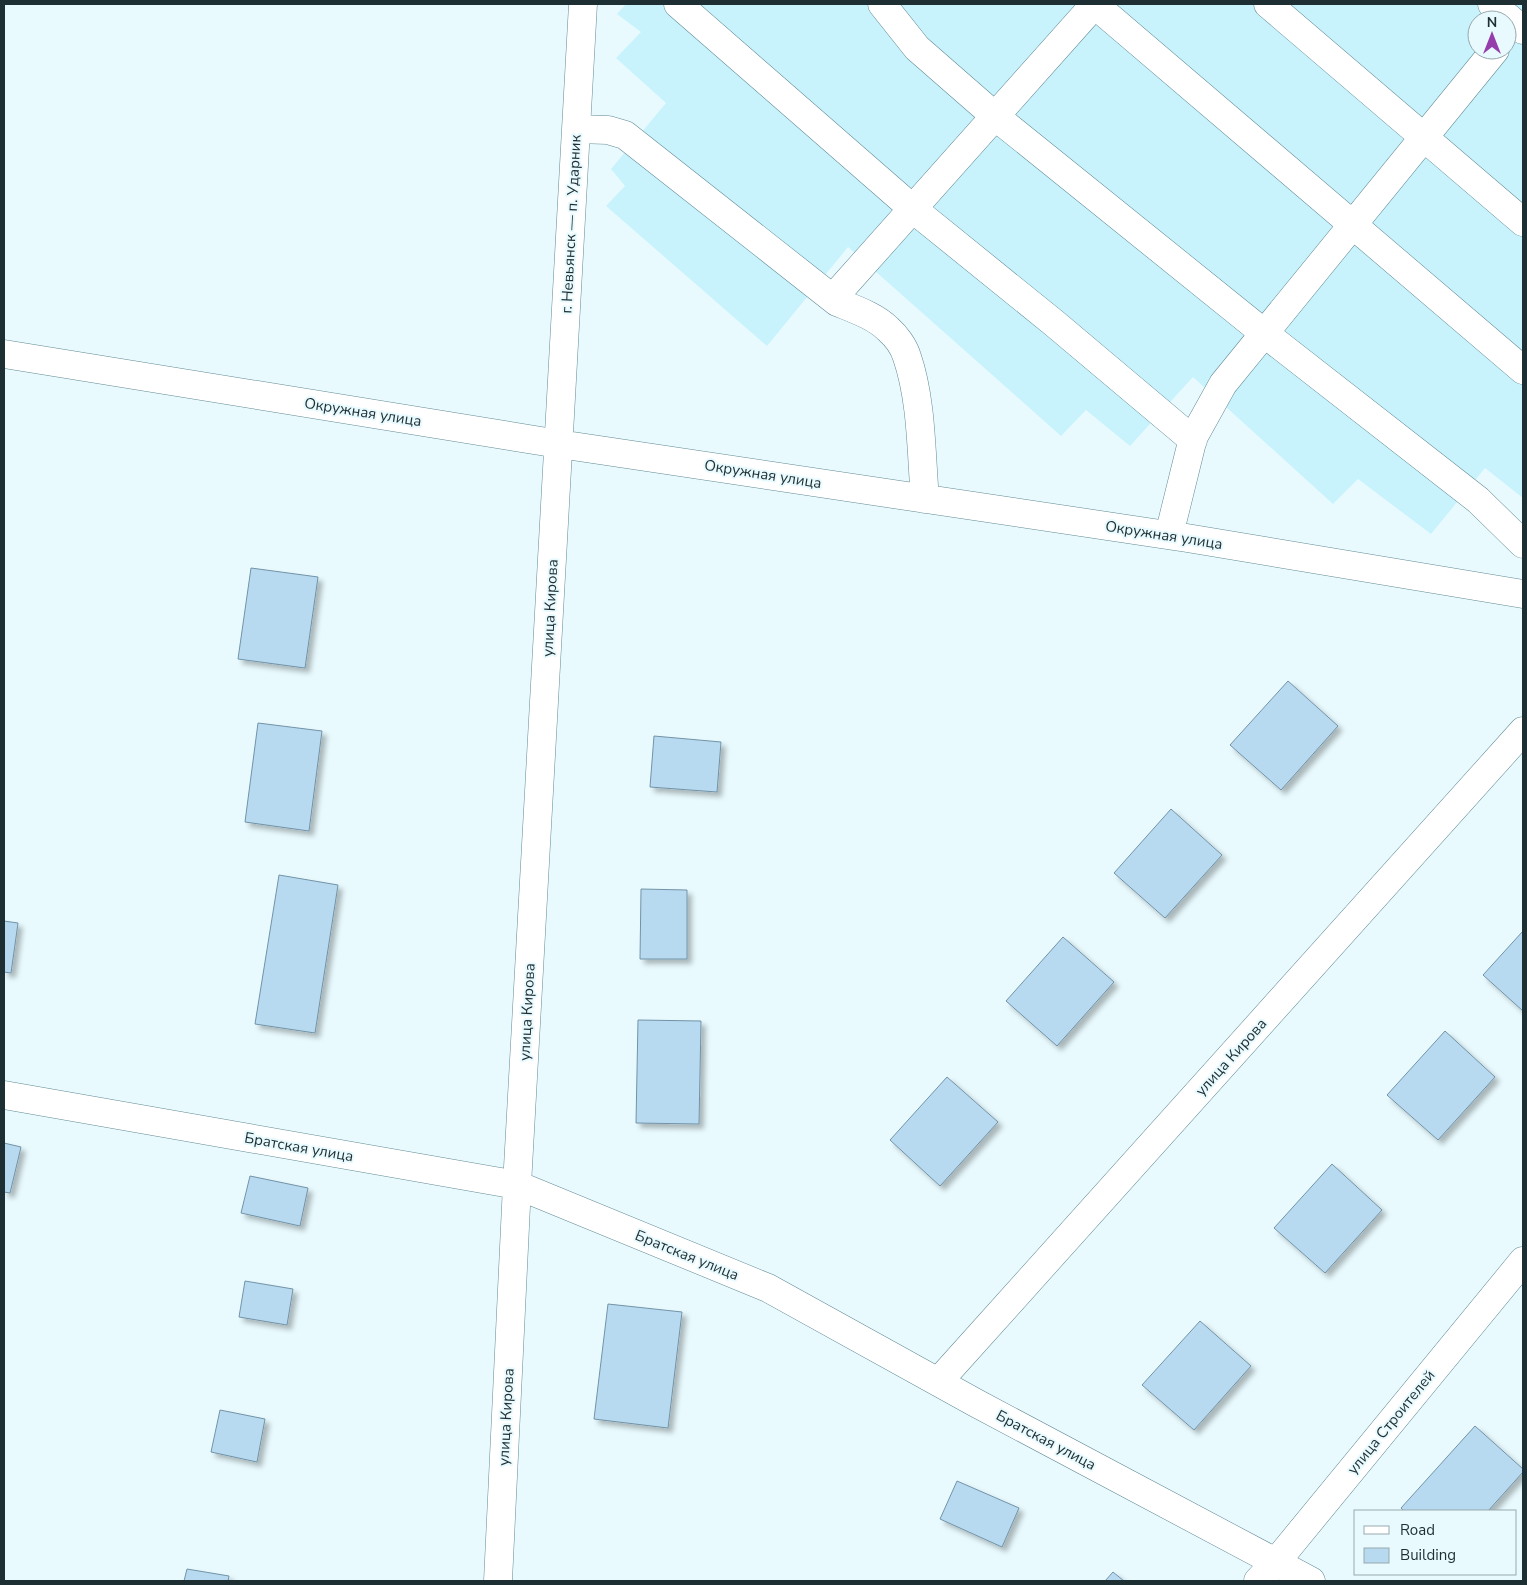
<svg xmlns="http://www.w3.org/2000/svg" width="1527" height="1585" font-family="'Nunito Sans',sans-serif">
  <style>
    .built { fill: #c8f3fd; fill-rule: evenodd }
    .building { fill: #b7daf0; stroke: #7293a7; filter: url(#shadow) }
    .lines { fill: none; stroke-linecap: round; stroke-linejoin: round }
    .minor-casing { stroke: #628a94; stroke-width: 29 }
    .major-casing { stroke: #628a94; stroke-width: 29 }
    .minor { stroke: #fff; stroke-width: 28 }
    .major { stroke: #fff; stroke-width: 28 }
    .labels { text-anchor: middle; stroke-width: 4; stroke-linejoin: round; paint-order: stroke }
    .street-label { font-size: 15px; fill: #1e2f33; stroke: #e8fafe }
  </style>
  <defs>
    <filter id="shadow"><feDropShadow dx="4.5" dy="4.5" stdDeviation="2.5" flood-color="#0004"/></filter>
  </defs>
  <rect width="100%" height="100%" fill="#e8fafe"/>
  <!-- built -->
  <path class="built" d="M 626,4 L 1523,4 L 1523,498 L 1485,468 L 1431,534 L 1358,479 L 1333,504 L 1193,377 L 1130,446 L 1086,410 L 1061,436 L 848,247 L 767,346 L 606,206 L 625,186 L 611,169 L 666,103 L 616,58 L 641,32 L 617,14 ZM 1477,20 L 1507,20 L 1507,50 L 1477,50 Z"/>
  <!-- building -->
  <path class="building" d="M 251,568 L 318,577 L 305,668 L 238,659 Z
    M 1288,681 L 1338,726 L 1281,790 L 1230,745 Z
    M 258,723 L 322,731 L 309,831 L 245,822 Z
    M 654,736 L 721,742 L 717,792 L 650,787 Z
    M 1171,809 L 1222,855 L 1165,918 L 1114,873 Z
    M 279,875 L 338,885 L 315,1033 L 255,1024 Z
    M 641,889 L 687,890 L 687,959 L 640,959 Z
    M 4,921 L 18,923 L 11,973 L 4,972 Z
    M 1523,931 L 1523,1011 L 1483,975 Z
    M 1063,937 L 1114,982 L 1057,1046 L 1006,1001 Z
    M 638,1020 L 701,1021 L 699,1124 L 636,1123 Z
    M 1445,1031 L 1495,1077 L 1438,1140 L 1387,1095 Z
    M 947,1077 L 998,1122 L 940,1186 L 890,1140 Z
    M 4,1143 L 21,1147 L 10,1193 L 4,1192 Z
    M 1332,1164 L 1382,1210 L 1325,1273 L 1274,1228 Z
    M 250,1176 L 308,1188 L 300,1226 L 241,1213 Z
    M 245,1281 L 293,1289 L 287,1325 L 239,1317 Z
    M 608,1304 L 682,1312 L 668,1428 L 594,1419 Z
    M 1200,1321 L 1251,1366 L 1194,1430 L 1142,1385 Z
    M 220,1410 L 265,1419 L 257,1462 L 211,1452 Z
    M 1475,1426 L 1523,1469 L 1523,1472 L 1488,1511 L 1404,1511 L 1401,1508 Z
    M 957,1481 L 1019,1508 L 1002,1547 L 940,1519 Z
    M 187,1569 L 229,1576 L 228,1581 L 184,1581 Z
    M 1113,1572 L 1124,1581 L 1105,1581 Z"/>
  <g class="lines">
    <!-- minor casing -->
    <g class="minor-casing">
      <path id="minor" d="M 678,4 L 913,209 L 1054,323 L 1193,440
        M 882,4 L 917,48 L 996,117 L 1264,333 L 1478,500 L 1523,544
        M 1094,4 L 1523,370
        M 1268,4 L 1523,222
        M 1492,4 L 1523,30
        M 576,129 L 608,130 L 625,135 L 837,302 C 854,309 875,316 888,329 C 896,336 904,347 907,357 C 922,401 921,453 925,499
        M 833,298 L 1095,4
        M 4,354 L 559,444 L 1187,538 L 1523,594
        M 1169,535 L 1193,438 L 1223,384 L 1495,50
        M 4,1095 L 517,1185 L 768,1288 L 976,1403 L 1311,1581
        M 938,1382 L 1523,731
        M 498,1581 L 517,1185 L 583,4"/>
    </g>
    <!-- major casing -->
    <g class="major-casing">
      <path id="major" d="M 1258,1581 L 1276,1562 L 1523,1261"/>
    </g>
    <!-- minor -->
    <use href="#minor" class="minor"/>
    <!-- major -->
    <use href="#major" class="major"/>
  </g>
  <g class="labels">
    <!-- street labels -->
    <g class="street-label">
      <text transform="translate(571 224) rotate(-87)" y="5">г. Невьянск — п. Ударник</text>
      <text transform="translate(363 412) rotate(9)" y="5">Окружная улица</text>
      <text transform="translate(763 474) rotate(9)" y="5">Окружная улица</text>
      <text transform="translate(1164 535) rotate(9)" y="5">Окружная улица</text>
      <text transform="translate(550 608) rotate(-87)" y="5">улица Кирова</text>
      <text transform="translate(527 1012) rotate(-87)" y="5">улица Кирова</text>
      <text transform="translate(1231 1057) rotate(-48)" y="5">улица Кирова</text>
      <text transform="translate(299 1147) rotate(10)" y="5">Братская улица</text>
      <text transform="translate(687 1255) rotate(22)" y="5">Братская улица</text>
      <text transform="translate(506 1417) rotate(-87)" y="5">улица Кирова</text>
      <text transform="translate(1391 1422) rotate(-51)" y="5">улица Строителей</text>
      <text transform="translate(1046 1440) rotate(28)" y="5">Братская улица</text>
    </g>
  </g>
  <!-- border -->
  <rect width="1527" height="1585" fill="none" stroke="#1e2f33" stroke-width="10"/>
  <!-- legend -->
  <rect x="1354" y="1510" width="162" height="65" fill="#e8fafe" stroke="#97a9ad"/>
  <rect x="1364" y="1526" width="25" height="8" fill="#ffffff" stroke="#97a9ad"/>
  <text x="1400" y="1535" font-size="15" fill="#1e2f33">Road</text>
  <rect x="1364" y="1548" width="25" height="15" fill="#b7daf0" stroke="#97a9ad"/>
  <text x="1400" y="1560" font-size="15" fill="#1e2f33">Building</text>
  <!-- north arrow -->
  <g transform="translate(1492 35)"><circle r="24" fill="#e8fafe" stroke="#97a9ad"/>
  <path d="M0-4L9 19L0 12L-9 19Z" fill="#953eab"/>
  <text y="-8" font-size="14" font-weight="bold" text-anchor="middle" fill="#1e2f33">N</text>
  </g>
</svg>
